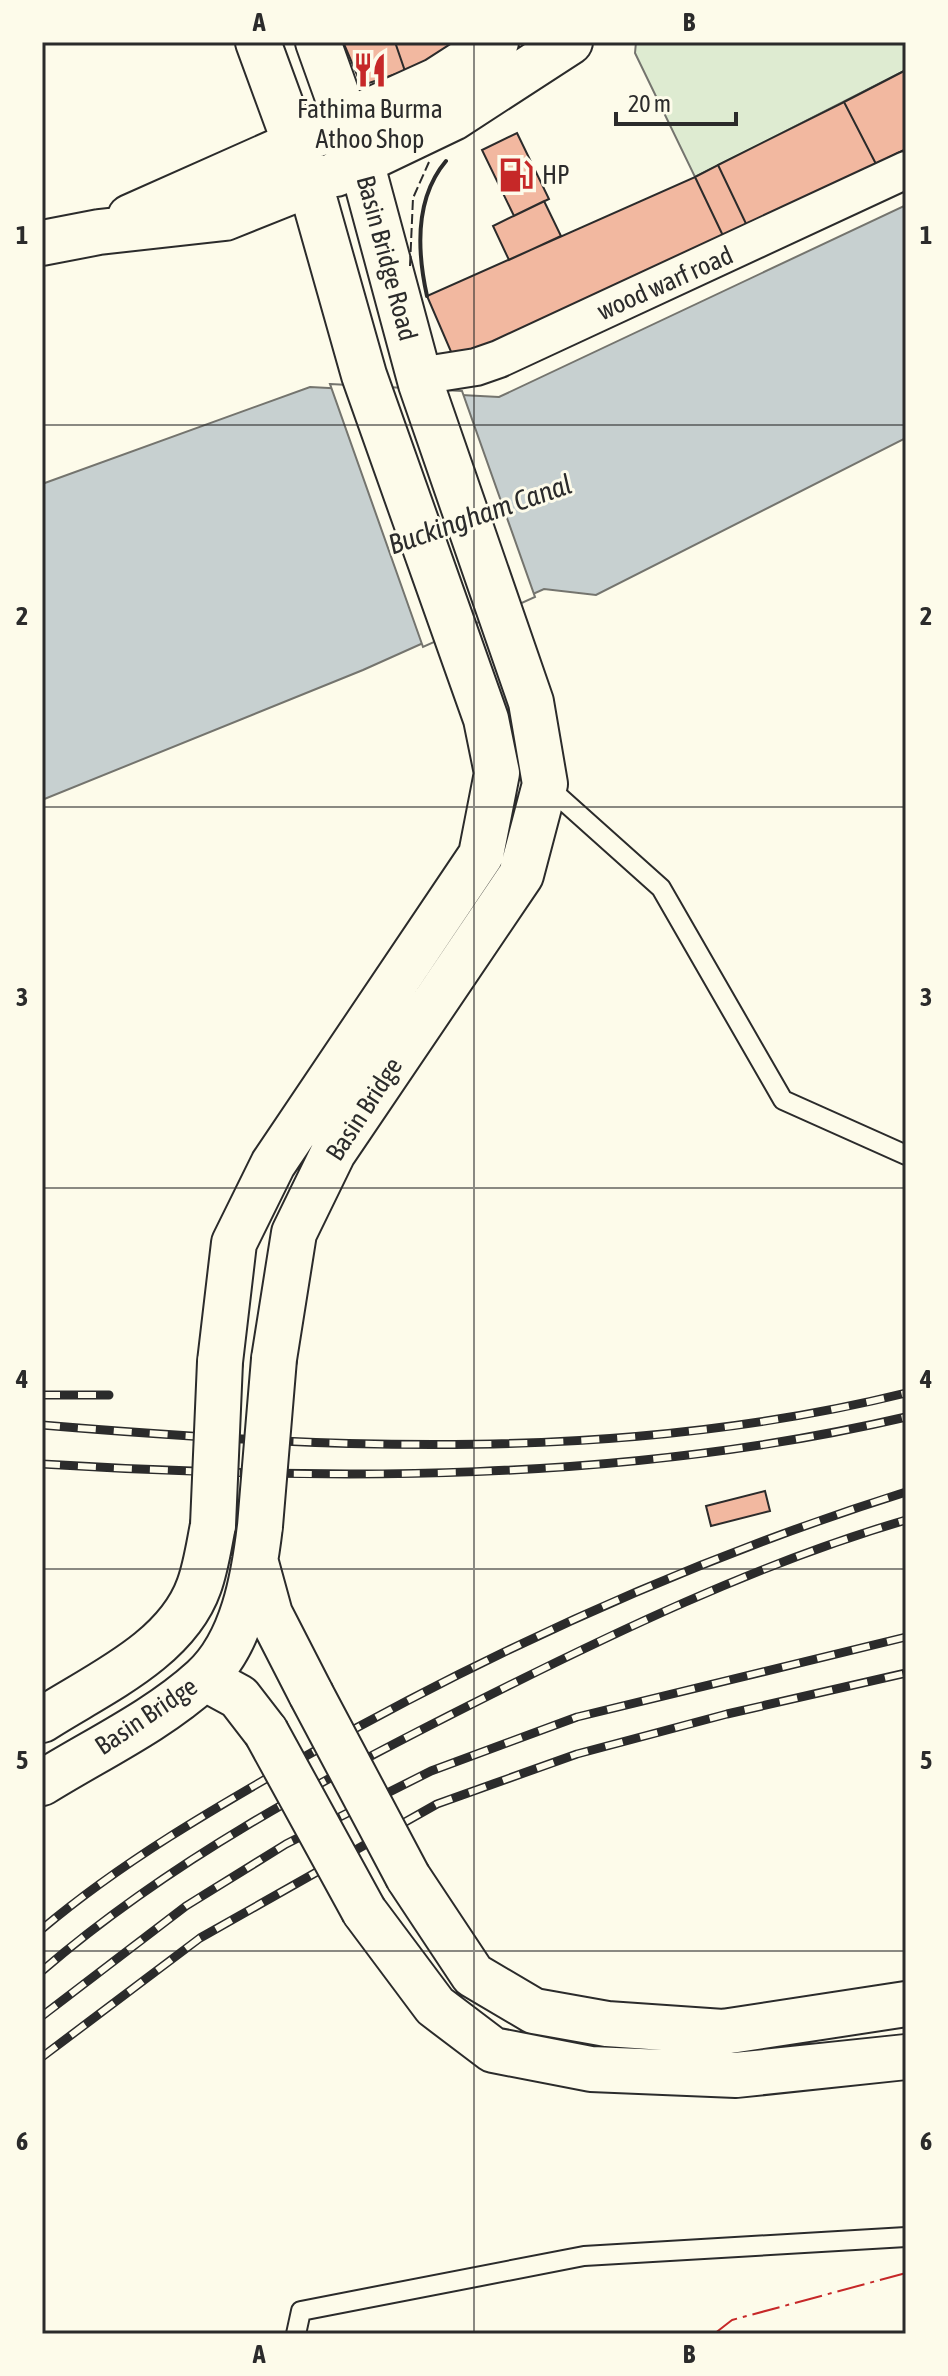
<svg xmlns="http://www.w3.org/2000/svg" width="948" height="2376" font-family="'Asap Condensed',sans-serif">
  <style>
    .green { fill: #deebd1; stroke: #74746e; stroke-width: 2 }
    .water { fill: #c7d0d0; stroke: #74746e; stroke-width: 2 }
    .pier { fill: #fdfbea; stroke: #74746e; stroke-width: 2 }
    .building { fill: #f2b8a0; stroke: #2b2b2b; stroke-width: 2 }
    .lines { fill: none; stroke-linecap: round; stroke-linejoin: round }
    .service-casing { stroke: #2b2b2b; stroke-width: 22 }
    .minor-casing { stroke: #2b2b2b; stroke-width: 40 }
    .secondary-casing { stroke: #2b2b2b; stroke-width: 48 }
    .primary-casing { stroke: #2b2b2b; stroke-width: 48 }
    .service { stroke: #fdfbea; stroke-width: 18 }
    .minor { stroke: #fdfbea; stroke-width: 36 }
    .secondary { stroke: #fdfbea; stroke-width: 44 }
    .primary { stroke: #fdfbea; stroke-width: 44 }
    .rail-casing { stroke: #2b2b2b; stroke-width: 9 }
    .rail { stroke: #fdfbea; stroke-width: 6; stroke-dasharray: 18; stroke-linecap: butt }
    .primary-bridge-casing { stroke: #2b2b2b; stroke-width: 48; stroke-linecap: butt }
    .primary-bridge { stroke: #fdfbea; stroke-width: 44 }
    .fence { stroke: #2b2b2b; stroke-width: 2; stroke-dasharray: 10 4; stroke-linecap: butt }
    .wall { stroke: #2b2b2b; stroke-width: 4 }
    .power { stroke: #c62828; stroke-width: 2; stroke-dasharray: 28 6 4 6; stroke-linecap: butt }
    .grid { fill: none; stroke: #2b2b2b; stroke-width: 2; stroke-opacity: 0.55 }
    .labels { text-anchor: middle; stroke-width: 6; stroke-linejoin: round; paint-order: stroke }
    .poi-label { font-size: 26px; fill: #2b2b2b; stroke: #fdfbea }
    .street-label { font-size: 26px; fill: #2b2b2b; stroke: #fdfbea }
    .water-label { font-size: 28px; font-style: italic; fill: #2b2b2b; stroke: #fdfbea }
    .neatline { fill: none; stroke: #2b2b2b; stroke-width: 3 }
    .grid-label { font-size: 26px; text-anchor: middle; font-weight: bold; fill: #2b2b2b }
  </style>
  <rect width="100%" height="100%" fill="#fdfbea"/>
  <!-- green -->
  <path class="green" d="M 636,42 L 906,42 L 906,70 L 695,177 L 635,53 Z"/>
  <!-- water -->
  <path class="water" d="M 906,205 L 906,438 L 596,595 L 544,589 L 363,670 L 42,800 L 42,484 L 310,387 L 499,397 Z"/>
  <!-- pier -->
  <path class="pier" d="M 330,384 L 462,391 L 535,597 L 423,647 Z"/>
  <!-- building -->
  <path class="building" d="M 351,42 L 395,42 L 405,71 L 369,83 L 360,82 L 344,44 Z
    M 395,42 L 467,42 L 405,71 Z
    M 906,70 L 906,149 L 876,164 L 844,102 Z
    M 844,102 L 876,164 L 748,228 L 718,165 Z
    M 517,133 L 549,199 L 514,216 L 482,150 Z
    M 718,165 L 750,232 L 726,242 L 695,177 Z
    M 695,177 L 726,242 L 455,361 L 427,296 Z
    M 544,201 L 561,236 L 509,260 L 493,226 Z
    M 765,1491 L 770,1511 L 711,1526 L 706,1506 Z"/>
  <g class="lines">
    <!-- service casing -->
    <g class="service-casing">
      <path id="service" d="M 547,786 L 661,888 L 783,1100 L 906,1155
        M 296,2334 L 301,2311 L 584,2256 L 906,2237"/>
    </g>
    <!-- minor casing -->
    <g class="minor-casing">
      <path id="minor" d="M 419,376 L 476,367 L 499,359 L 906,170"/>
    </g>
    <!-- secondary casing -->
    <g class="secondary-casing">
      <path id="secondary" d="M 130,217 L 294,144
        M 42,243 L 99,232 L 225,218 L 310,184"/>
    </g>
    <!-- primary casing -->
    <g class="primary-casing">
      <path id="primary" d="M 318,134 L 437,80 L 496,42
        M 336,174 L 453,118 L 570,42
        M 274,1359 L 294,1233 L 333,1153 L 521,875 L 545,784 L 531,702 L 421,384 L 362,165 L 318,42
        M 220,1362 L 234,1243 L 273,1164 L 481,855 L 497,773 L 486,719 L 364,375 L 310,184 L 258,42
        M 256,1563 L 270,1614 L 311,1694
        M 204,1678 L 239,1697 L 266,1732
        M 42,1720 C 96,1685 176,1651 199,1586 C 206,1567 209,1545 213,1525
        M 42,1783 C 95,1750 157,1721 203,1679 C 243,1643 254,1577 260,1526
        M 408,1877 L 473,1975 L 534,2011 L 607,2024 L 723,2032 L 906,2004
        M 364,1911 L 435,2006 L 493,2050 L 591,2069 L 736,2075 L 906,2057"/>
    </g>
    <!-- service -->
    <use href="#service" class="service"/>
    <!-- minor -->
    <use href="#minor" class="minor"/>
    <!-- secondary -->
    <use href="#secondary" class="secondary"/>
    <!-- primary -->
    <use href="#primary" class="primary"/>
    <!-- rail casing -->
    <g class="rail-casing">
      <path id="rail" d="M 42,1395 L 109,1395
        M 42,1425 C 330,1449 623,1463 906,1393
        M 42,1464 C 331,1481 623,1483 906,1417
        M 42,1929 C 123,1861 213,1809 304,1757 C 495,1649 696,1558 906,1492
        M 42,1971 C 171,1860 321,1780 472,1704 C 611,1634 756,1564 906,1520
        M 42,2016 L 186,1906 L 286,1844 L 431,1771 L 577,1717 L 906,1637
        M 42,2057 L 200,1938 L 437,1804 L 577,1754 L 727,1714 L 906,1673"/>
    </g>
    <!-- rail -->
    <use href="#rail" class="rail"/>
    <!-- primary-bridge casing -->
    <g class="primary-bridge-casing">
      <path id="primary-bridge" d="M 213,1525 L 220,1362
        M 260,1526 L 274,1359
        M 311,1694 L 408,1877
        M 266,1732 L 364,1911"/>
    </g>
    <!-- primary-bridge -->
    <use href="#primary-bridge" class="primary-bridge"/>
    <!-- fence -->
    <path class="fence" d="M 410,266 L 413,198 L 429,162"/>
    <!-- wall -->
    <path class="wall" d="M 427,296 C 417,251 414,199 446,161"/>
    <!-- power -->
    <path class="power" d="M 714,2334 L 732,2320 L 906,2273"/>
  </g>
  <!-- grid -->
  <path class="grid" d="M 474,42 L 474,2334M 42,425 L 906,425M 42,807 L 906,807M 42,1188 L 906,1188M 42,1569 L 906,1569M 42,1951 L 906,1951"/>
  <!-- icons -->
  <defs>
    <g id="restaurant-bare" transform="scale(2.76)"><path d="M-5-6h1v4h1v-4h1v4h1v-4h1v5L-1.5 .5V6h-2V.5L-5-1ZM5-6V6H3V1.5H1.5Q1.5-4 5-6Z" fill="#c62828" stroke="#fdfbea" stroke-width="2.5" paint-order="stroke"/></g>
    <g id="fuel-bare" transform="scale(2.76)"><path d="M-5.5-6h7V0h2V4h1.3V-2.5L3-4.5l.8-.8L6-3V5H2.5V1h-1V6h-7ZM-4.2-4.7v3.2H.2V-4.7Z" fill="#c62828" stroke="#fdfbea" stroke-width="2.5" paint-order="stroke"/></g>
  </defs>
  <g fill-rule="evenodd">
    <use href="#restaurant-bare" x="370" y="70"/>
    <use href="#fuel-bare" x="516" y="175"/>
  </g>
  <g class="labels">
    <!-- poi labels -->
    <g class="poi-label">
      <text x="370" y="118">Fathima Burma<tspan x="370" dy="30">Athoo Shop</tspan></text>
      <text x="542" y="184" text-anchor="start">HP</text>
    </g>
    <!-- street labels -->
    <g class="street-label">
      <text transform="translate(387 258) rotate(75)" y="9">Basin Bridge Road</text>
      <text transform="translate(665 283) rotate(-24)" y="9">wood warf road</text>
      <text transform="translate(364 1109) rotate(-57)" y="9">Basin Bridge</text>
      <text transform="translate(146 1716) rotate(-34)" y="9">Basin Bridge</text>
    </g>
    <!-- water labels -->
    <g class="water-label">
      <text transform="translate(480 514) rotate(-19)" y="10">Buckingham Canal</text>
    </g>
  </g>
  <!-- border -->
  <rect width="948" height="2376" fill="none" stroke="#fdfbea" stroke-width="88"/>
  <!-- scale -->
  <path d="M616 112v12h120v-12" fill="none" stroke="#2b2b2b" stroke-width="4"/>
  <text x="628" y="112" font-size="24" fill="#2b2b2b" stroke="#fdfbea" stroke-width="6" paint-order="stroke">20 m</text>
  <rect x="44" y="44" width="860" height="2288" class="neatline"/>
  <g class="grid-label">
    <text x="259" y="31">A</text>
    <text x="689" y="31">B</text>
    <text x="22" y="244">1</text>
    <text x="926" y="244">1</text>
    <text x="22" y="625">2</text>
    <text x="926" y="625">2</text>
    <text x="22" y="1006">3</text>
    <text x="926" y="1006">3</text>
    <text x="22" y="1388">4</text>
    <text x="926" y="1388">4</text>
    <text x="22" y="1769">5</text>
    <text x="926" y="1769">5</text>
    <text x="22" y="2150">6</text>
    <text x="926" y="2150">6</text>
    <text x="259" y="2363">A</text>
    <text x="689" y="2363">B</text>
  </g>
</svg>
